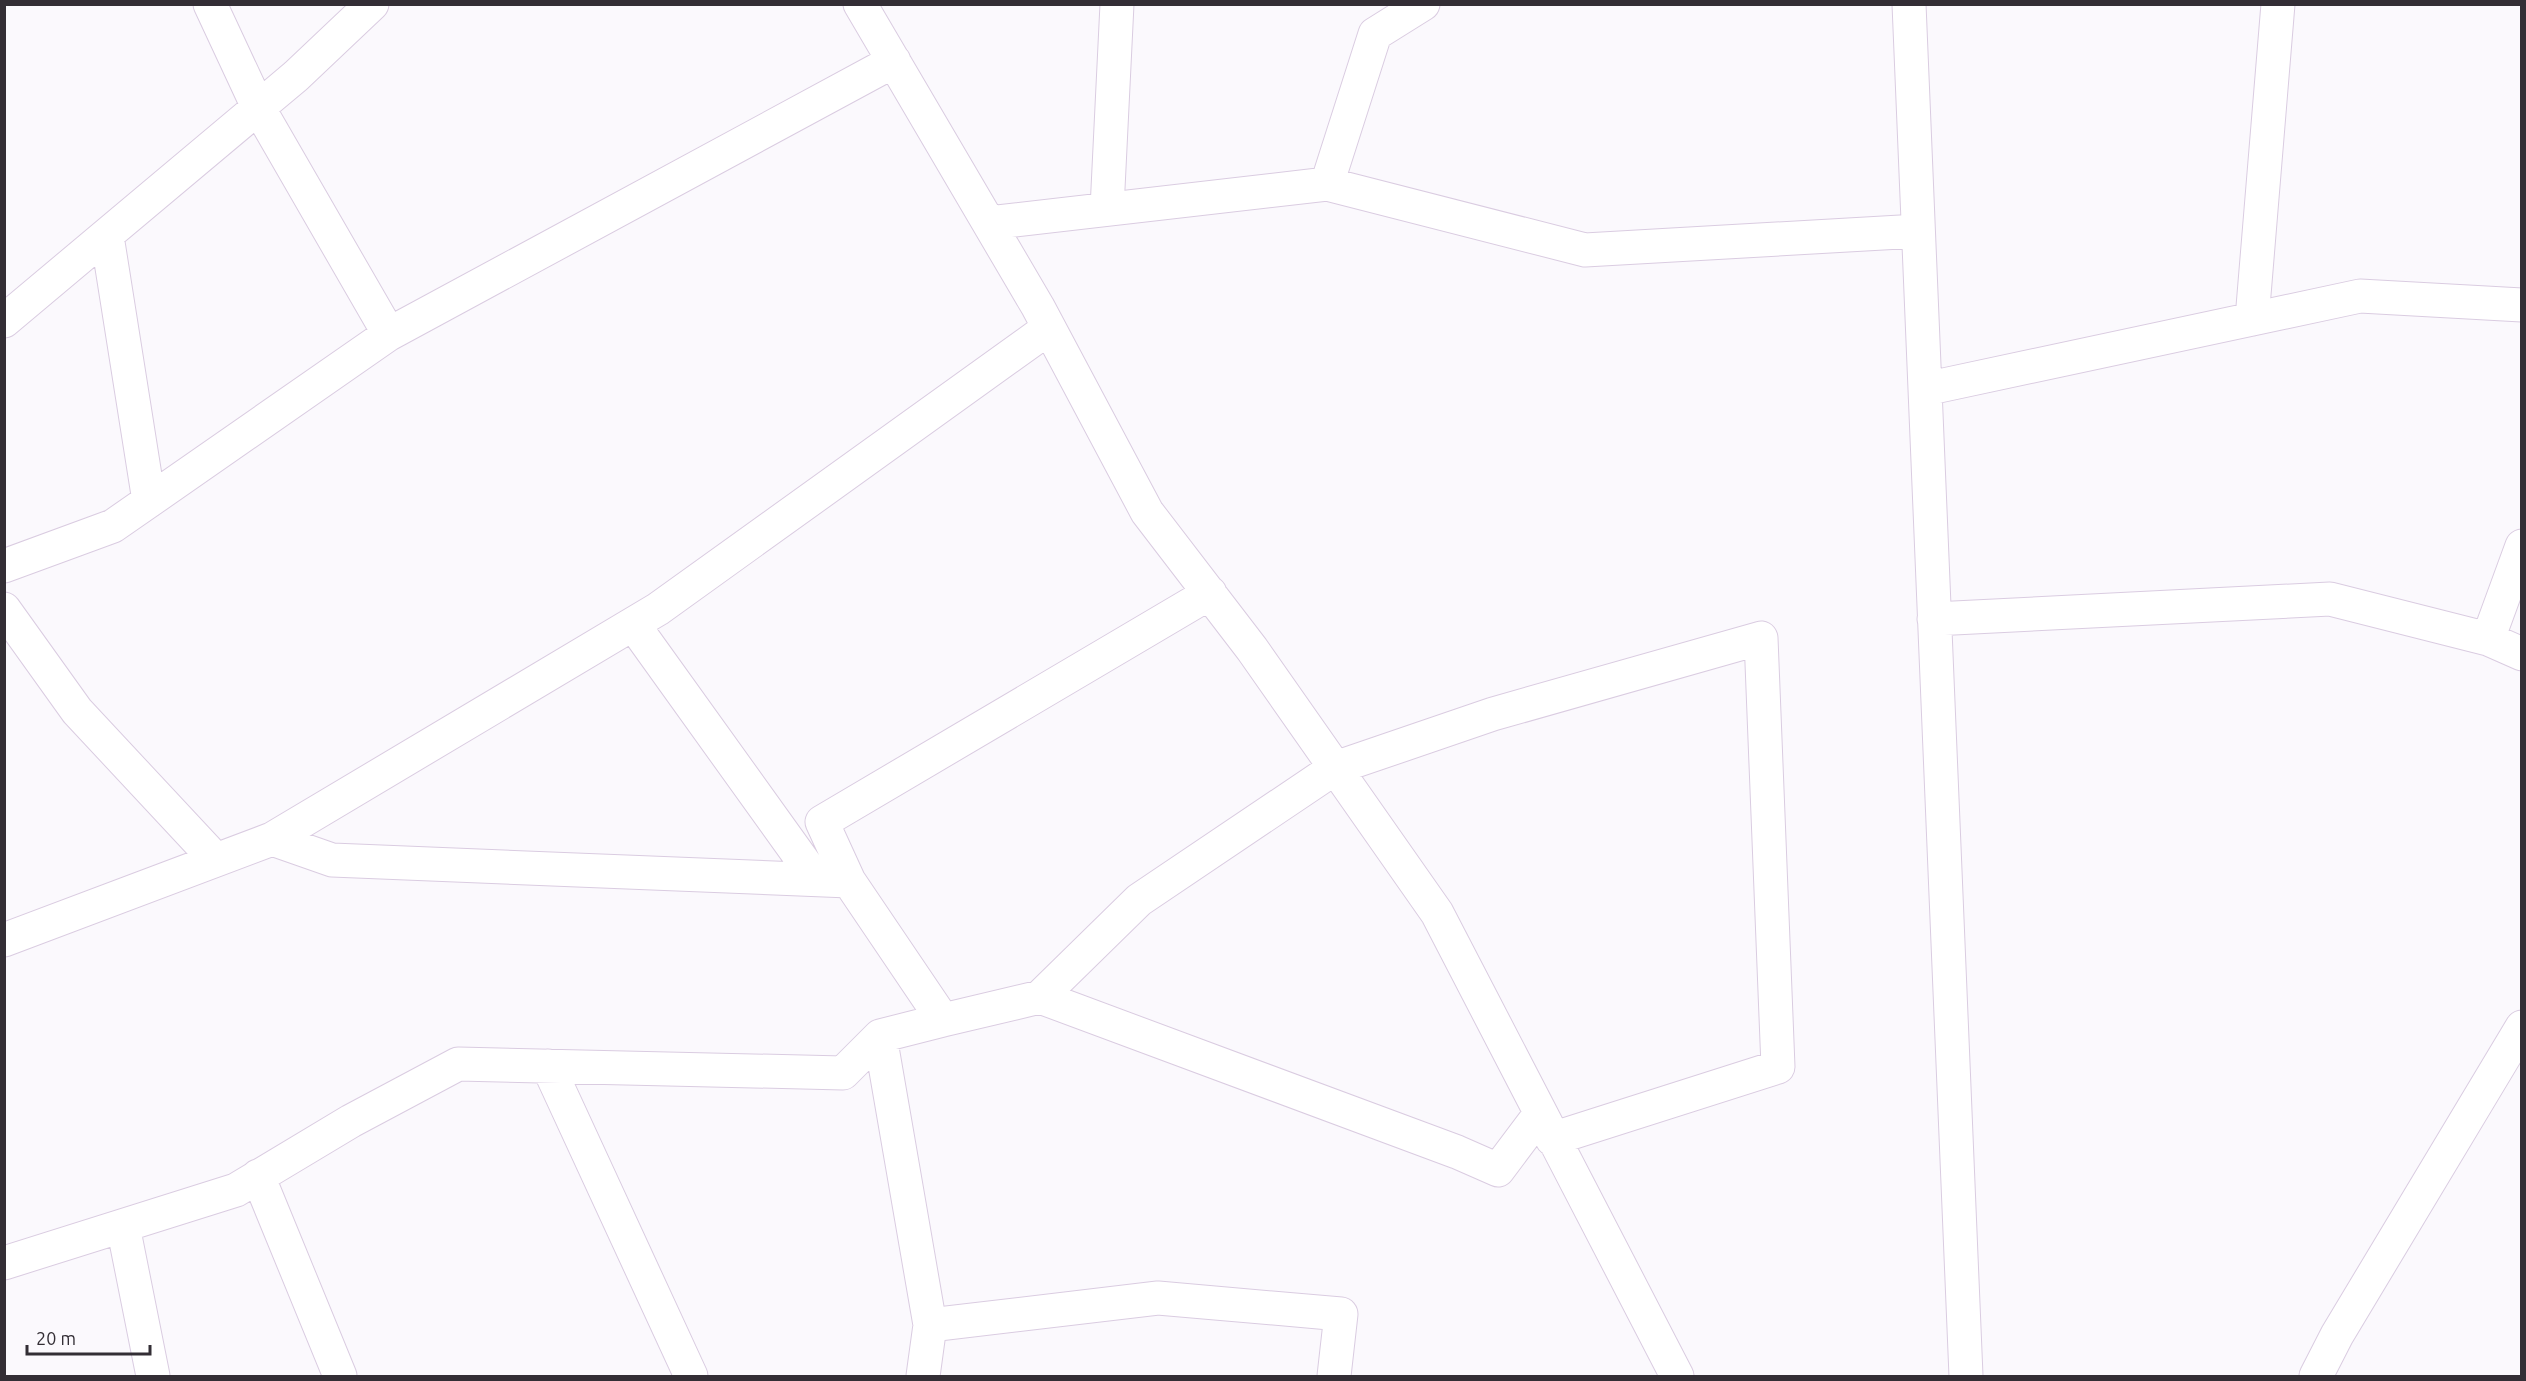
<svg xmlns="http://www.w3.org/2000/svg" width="2526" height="1381" font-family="Ubuntu,sans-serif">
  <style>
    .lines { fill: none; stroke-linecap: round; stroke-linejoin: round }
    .minor-casing { stroke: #dacce1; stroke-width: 35 }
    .minor { stroke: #fff; stroke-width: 33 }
  </style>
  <rect width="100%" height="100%" fill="#fbf9fd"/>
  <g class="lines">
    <!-- minor casing -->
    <g class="minor-casing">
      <path id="minor" d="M 210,4 L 258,107 L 389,334
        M 860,4 L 1038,307 L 1147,512 L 1252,649 L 1437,913 L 1677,1376
        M 1909,4 L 1966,1376
        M 1327,184 L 1375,34 L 1423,4
        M 1107,209 L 1117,4
        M 989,223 L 1327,184 L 1585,250 L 1918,231
        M 107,236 L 149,501
        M 2252,319 L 2278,4
        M 4,321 L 296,76 L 372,4
        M 1925,389 L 2360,296 L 2522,305
        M 4,566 L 113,526 L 389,334 L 894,61
        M 1210,593 L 822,822 L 849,881 L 943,1020 L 1040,997 L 1457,1152 L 1498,1170 L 1540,1114
        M 4,609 L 77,711 L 216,860
        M 1934,619 L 2330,599 L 2488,639 L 2522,654
        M 633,624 L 816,879
        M 2488,639 L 2522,546
        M 272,839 L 332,860 L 849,881
        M 4,940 L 272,839 L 658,609 L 1049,328
        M 1040,997 L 1139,900 L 1335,768 L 1493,714 L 1761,638 L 1778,1067 L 1552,1139
        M 880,1036 L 930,1325 L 923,1376
        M 548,1066 L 691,1376
        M 258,1176 L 340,1376
        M 123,1226 L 153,1376
        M 4,1263 L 236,1190 L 351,1121 L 458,1064 L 843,1073 L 880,1036 L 943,1020
        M 930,1325 L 1158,1298 L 1341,1314 L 1334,1376
        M 2316,1376 L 2337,1335 L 2522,1027"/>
    </g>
    <!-- minor -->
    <use href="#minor" class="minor"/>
  </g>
  <!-- border -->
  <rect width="2526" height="1381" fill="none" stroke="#332e35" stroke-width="12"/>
  <!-- scale -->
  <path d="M27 1345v9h123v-9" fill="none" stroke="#332e35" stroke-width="3"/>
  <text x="36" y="1345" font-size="18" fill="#332e35" stroke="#fbf9fd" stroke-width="4.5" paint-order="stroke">20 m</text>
</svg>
